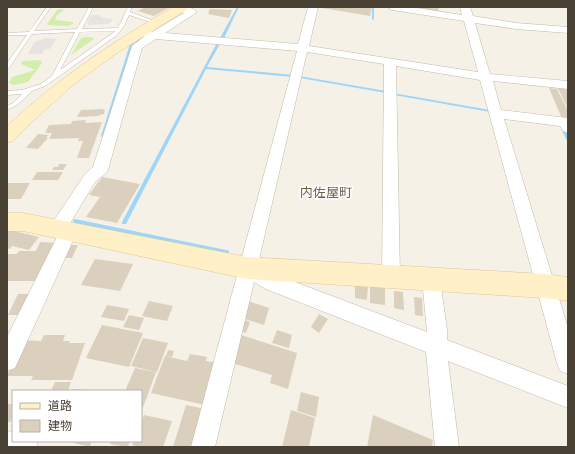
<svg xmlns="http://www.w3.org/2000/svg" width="575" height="454" font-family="'Roboto Condensed','Noto Sans JP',sans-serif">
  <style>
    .green { fill: #d2eeac }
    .parking { fill: #e6e3e0 }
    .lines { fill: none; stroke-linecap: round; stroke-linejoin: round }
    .stream { fill: #9ed5f8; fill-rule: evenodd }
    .building { fill: #dbcfbe }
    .lane-casing { stroke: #c2b9a9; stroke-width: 1 }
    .street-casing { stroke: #c2b9a9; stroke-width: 1 }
    .secondary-casing { stroke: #dec894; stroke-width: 1 }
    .lane { fill: #fff; fill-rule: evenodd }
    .street { fill: #fff; fill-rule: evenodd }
    .secondary { fill: #fff0c8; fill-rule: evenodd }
    .labels { text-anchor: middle; stroke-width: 3; stroke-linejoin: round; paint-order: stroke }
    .quarter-label { font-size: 13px; fill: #6e5f4b; stroke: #fff }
  </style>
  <rect width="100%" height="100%" fill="#f5f1e7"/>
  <!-- green -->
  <path class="green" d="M 61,9 L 64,10 L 56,16 L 55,20 L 73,22 L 73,24 L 68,26 L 48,25 L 47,24 L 57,10 Z
    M 86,37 L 92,37 L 94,39 L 71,55 L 81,38 Z
    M 40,60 L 42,63 L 28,82 L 14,85 L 9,83 L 12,77 L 35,70 L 21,64 L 22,61 Z"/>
  <!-- parking -->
  <path class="parking" d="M 91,15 L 98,15 L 103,18 L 112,19 L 111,22 L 107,24 L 89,25 L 87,23 Z
    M 45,38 L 56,39 L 50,49 L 45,49 L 42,54 L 28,54 L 35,42 Z"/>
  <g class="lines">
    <!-- stream -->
    <path class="stream" d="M 192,7 L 195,7 L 179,18 L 177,17 Z
      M 237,7 L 239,7 L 224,38 L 221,39 L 220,38 Z
      M 372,7 L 374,7 L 374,19 L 373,20 L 372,19 Z
      M 148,33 L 151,34 L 133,44 L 105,136 L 103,137 L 102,137 L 101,136 L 130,44 Z
      M 218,41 L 221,42 L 207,67 L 293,75 L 295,76 L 293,77 L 206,69 L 126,224 L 122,224 L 122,222 Z
      M 299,76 L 386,91 L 388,92 L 386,93 L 300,78 L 299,78 Z
      M 393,93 L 490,110 L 492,111 L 490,112 L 394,95 L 393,95 Z
      M 561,125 L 562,125 C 567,128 568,135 568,140 L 566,139 L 560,126 Z
      M 75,219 L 226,250 L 228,250 L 229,252 L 228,254 L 226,254 L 75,223 L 73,222 L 73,220 Z"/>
  </g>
  <!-- building -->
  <path class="building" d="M 145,7 L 170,7 L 154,16 L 138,11 Z
    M 316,7 L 372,7 L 370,16 Z
    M 412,7 L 438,7 L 439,12 L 412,8 Z
    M 210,9 L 232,10 L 229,18 L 208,14 Z
    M 557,86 L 568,87 L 568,109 Z
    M 549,88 L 557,89 L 568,111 L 568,121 L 563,121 Z
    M 102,109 L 105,110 L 104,114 L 100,115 L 99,116 L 77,117 L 81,110 Z
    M 86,120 L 85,123 L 102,122 L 89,158 L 77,158 L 83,141 L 78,141 L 79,138 L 49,139 L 52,133 L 45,133 L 49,125 L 71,124 L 72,121 Z
    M 38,134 L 49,135 L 46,137 L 48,138 L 38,149 L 26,148 Z
    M 59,164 L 67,164 L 63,170 L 52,170 L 54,167 L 58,167 Z
    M 37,172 L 63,172 L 58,180 L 32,180 Z
    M 102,177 L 140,184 L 117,223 L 86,217 L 100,197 L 89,195 Z
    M 7,183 L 30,183 L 21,199 L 7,199 Z
    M 10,230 L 39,237 L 29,250 L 12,246 L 10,249 L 7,248 L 7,234 Z
    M 40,242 L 57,243 L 39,281 L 7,281 L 7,254 L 17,254 L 19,251 L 36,251 Z
    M 71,245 L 78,245 L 72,258 L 65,258 Z
    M 95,259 L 133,264 L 120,291 L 81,285 Z
    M 355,283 L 368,285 L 367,300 L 355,298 Z
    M 370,285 L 385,287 L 385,305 L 370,303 Z
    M 394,291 L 403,292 L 404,310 L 394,308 Z
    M 18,294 L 32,294 L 23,315 L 8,315 Z
    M 414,297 L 422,298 L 423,316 L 415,315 Z
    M 149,301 L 173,306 L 167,321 L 142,316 Z
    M 248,301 L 269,308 L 264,325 L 242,318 Z
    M 107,305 L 129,309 L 124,321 L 101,317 Z
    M 319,314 L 328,319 L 319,333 L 311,327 Z
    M 129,315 L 144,318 L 139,330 L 123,327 Z
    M 243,319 L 250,322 L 246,333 L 239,331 Z
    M 102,325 L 143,333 L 129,367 L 86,358 Z
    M 277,330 L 292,335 L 289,348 L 272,343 Z
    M 44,335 L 65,335 L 63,341 L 70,341 L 69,343 L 85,343 L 72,380 L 31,380 L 33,376 L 7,376 L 22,340 L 41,341 Z
    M 241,335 L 297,353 L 288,389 L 270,383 L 272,375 L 232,363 Z
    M 143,338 L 168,343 L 157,372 L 131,366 Z
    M 168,350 L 174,351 L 172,357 L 166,356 Z
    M 190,354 L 207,357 L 206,361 L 217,363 L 205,405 L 151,393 L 165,356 L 187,361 Z
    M 135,368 L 156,372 L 141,413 L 141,391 L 125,391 Z
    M 55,382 L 71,382 L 68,391 L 51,391 Z
    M 73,389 L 93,390 L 93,391 L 72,391 Z
    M 301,392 L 319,397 L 316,417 L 297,411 Z
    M 7,404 L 13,404 L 13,415 L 10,422 L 7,422 Z
    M 186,405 L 205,409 L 194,447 L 173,447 Z
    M 291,410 L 315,418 L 309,447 L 282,447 Z
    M 144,415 L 172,421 L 163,447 L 140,447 L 132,445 L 134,441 L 141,441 L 141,422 Z
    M 373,415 L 433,440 L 432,447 L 367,447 Z
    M 76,441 L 92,441 L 90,447 L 74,443 Z
    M 111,441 L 130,441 L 128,447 L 110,444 Z"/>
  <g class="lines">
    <!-- lane casing -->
    <g class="lane-casing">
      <path id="lane" d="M 47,7 L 51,7 L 34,31 L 77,29 L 89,7 L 93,7 L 82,29 L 118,28 L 128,7 L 132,7 L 130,12 L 157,22 L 153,23 L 129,15 L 124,26 L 117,35 L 45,86 L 32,91 L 17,105 L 7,110 L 7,106 L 13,103 L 22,94 L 7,95 L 7,91 L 22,90 L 41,84 L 52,76 L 75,32 L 32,34 L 9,68 L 7,69 L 7,63 L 27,35 L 7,35 L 7,33 L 29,32 ZM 115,31 L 113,33 L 60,70 L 80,32 Z"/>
    </g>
    <!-- street casing -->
    <g class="street-casing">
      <path id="street" d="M 176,7 C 183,7 192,6 197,12 L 165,33 L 298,44 L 308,7 L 318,7 L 309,46 L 478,72 L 464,21 L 392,10 L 387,7 L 411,7 L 462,15 L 460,7 L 470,7 L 473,16 L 516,23 L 568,27 L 568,33 L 516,29 L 475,23 L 490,74 L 568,81 L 568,89 L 493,81 L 501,110 L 568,118 L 568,133 L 563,131 L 560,126 L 504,119 L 568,328 L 568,374 L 560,371 L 557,363 L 480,80 L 396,66 L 400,277 L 398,283 L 391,286 L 384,283 L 382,277 L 384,64 L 307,52 L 258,264 L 279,276 L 427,332 L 422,279 L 424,273 L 431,270 L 438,273 L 440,279 L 447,330 L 447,340 L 568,386 L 568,408 L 448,361 L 459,447 L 435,447 L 426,352 L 266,289 L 254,282 L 215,447 L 191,447 L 297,51 L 156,39 L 142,48 L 108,170 L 105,174 L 95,182 L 69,225 L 74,227 L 77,232 L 15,368 L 7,371 L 7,337 L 57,237 L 51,235 L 48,230 L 51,225 L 85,174 L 93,167 L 132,46 L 145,36 L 136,33 L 135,31 L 140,28 L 152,32 L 184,13 L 177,10 Z
        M 7,431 L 13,432 L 13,441 L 36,441 L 38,447 L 7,447 Z"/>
    </g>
    <!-- secondary casing -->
    <g class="secondary-casing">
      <path id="secondary" d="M 173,7 L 188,7 L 186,10 L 117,53 L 73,85 L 33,121 L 13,141 L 7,143 L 7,126 C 57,79 114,41 173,7 Z
        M 7,213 L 23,213 L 247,257 L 545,274 L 568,277 L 568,301 L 545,298 L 247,279 L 23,231 L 7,231 Z"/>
    </g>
    <!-- lane -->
    <use href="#lane" class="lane"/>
    <!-- street -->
    <use href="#street" class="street"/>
    <!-- secondary -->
    <use href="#secondary" class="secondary"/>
  </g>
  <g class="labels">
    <!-- quarter labels -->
    <g class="quarter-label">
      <text x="326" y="197">内佐屋町</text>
    </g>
  </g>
  <!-- border -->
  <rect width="575" height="454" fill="none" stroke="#4a4135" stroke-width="16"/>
  <!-- legend -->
  <rect x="12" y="390" width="130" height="52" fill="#ffffff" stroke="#b7b3ae"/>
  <rect x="20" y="403" width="20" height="6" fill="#fff0c8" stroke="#b7b3ae"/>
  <text x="48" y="410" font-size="12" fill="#4a4135">道路</text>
  <rect x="20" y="420" width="20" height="12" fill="#dbcfbe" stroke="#b7b3ae"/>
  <text x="48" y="430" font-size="12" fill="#4a4135">建物</text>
</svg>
